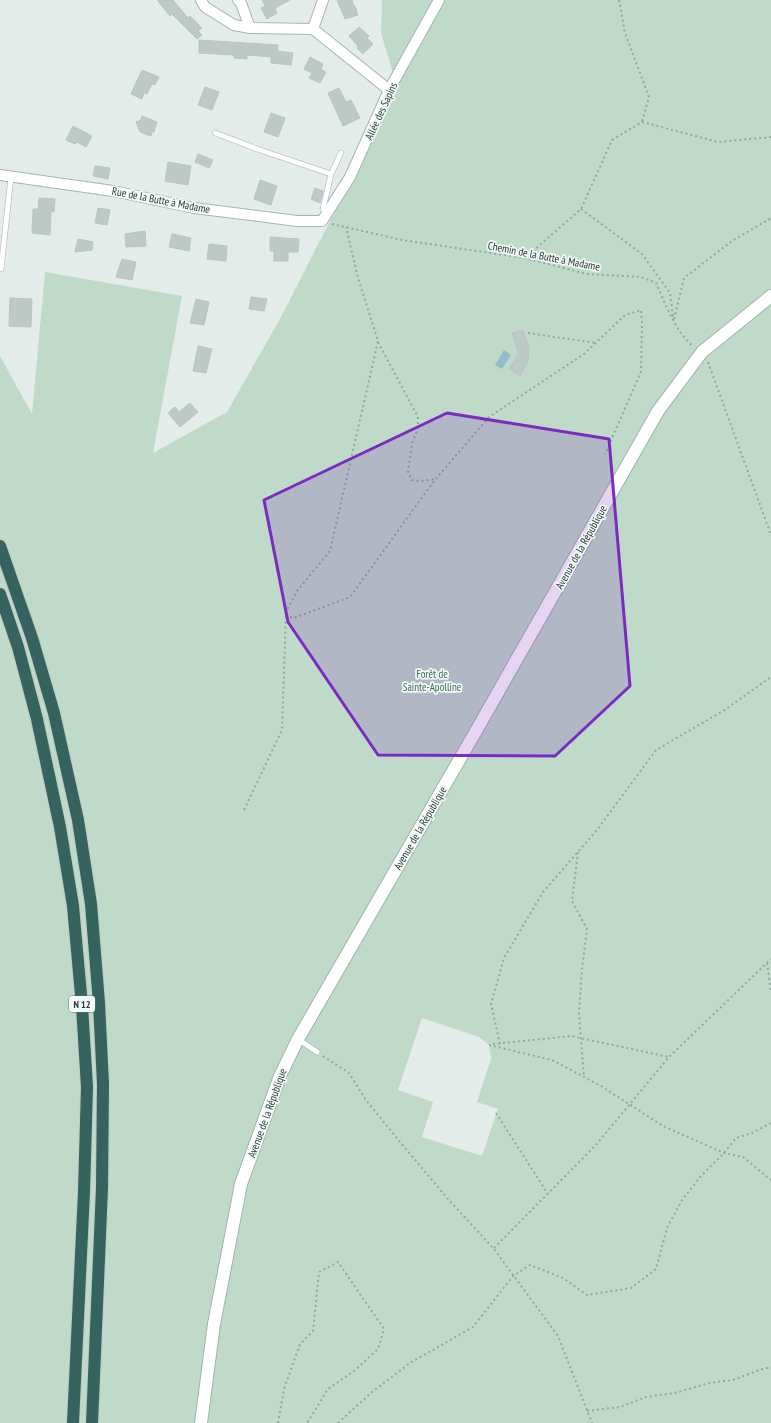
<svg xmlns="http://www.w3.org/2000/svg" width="771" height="1423" font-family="'PT Sans Narrow',sans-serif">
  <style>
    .green { fill: #c0dac9; fill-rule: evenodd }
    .water { fill: #93bdca }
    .building { fill: #bdc9c5; stroke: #b7c5c0 }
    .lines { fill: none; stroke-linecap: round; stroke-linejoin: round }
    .lane-casing { stroke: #a7b3b0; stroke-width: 6 }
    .street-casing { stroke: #a7b3b0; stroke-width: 12 }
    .secondary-casing { stroke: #a1b3ae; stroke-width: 14 }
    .highway-casing { stroke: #c2c8c7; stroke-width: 14 }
    .path { stroke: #89aba3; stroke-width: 2; stroke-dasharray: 2 3; stroke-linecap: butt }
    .lane { stroke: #fff; stroke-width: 5 }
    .street { stroke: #fff; stroke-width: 10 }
    .secondary { stroke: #fff; stroke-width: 12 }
    .highway { stroke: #35645e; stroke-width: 12 }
    .marked { fill: #7b2cbf; fill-opacity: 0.2; stroke: #7b2cbf; stroke-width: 3; stroke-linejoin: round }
    .labels { text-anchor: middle; stroke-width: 3.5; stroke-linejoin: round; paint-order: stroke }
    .shield { fill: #f4f9f7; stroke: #647471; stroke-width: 1 }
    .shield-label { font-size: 10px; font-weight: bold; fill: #263b37 }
    .street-label { font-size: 11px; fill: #263b37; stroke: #f4f9f7 }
    .park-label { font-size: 11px; fill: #356d4f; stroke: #f4f9f7 }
  </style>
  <rect width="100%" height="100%" fill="#e4ece9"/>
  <!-- green -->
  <path class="green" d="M 382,0 L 771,0 L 771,1423 L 0,1423 L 0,356 L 32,414 L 45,272 L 182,296 L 153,453 L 227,412 L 280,319 L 383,117 L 393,73 L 381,33 ZM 422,1018 L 479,1037 L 489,1045 L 491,1059 L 477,1102 L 498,1109 L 482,1156 L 422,1137 L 433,1102 L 398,1090 Z"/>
  <!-- water -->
  <path class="water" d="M 504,350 L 511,355 L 502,369 L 495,365 Z"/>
  <!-- building -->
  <path class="building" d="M 157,0 L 173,0 L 188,18 L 190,16 L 202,28 L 198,31 L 202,35 L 197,39 L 172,14 L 170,16 Z
    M 262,0 L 290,0 L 275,8 L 277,13 L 267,19 L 261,8 L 265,6 Z
    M 337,0 L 352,0 L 354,6 L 355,6 L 358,15 L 345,19 Z
    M 359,27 L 369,36 L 367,38 L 373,44 L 363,54 L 357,48 L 358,46 L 349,36 Z
    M 199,40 L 278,45 L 277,51 L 293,53 L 291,65 L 271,63 L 271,57 L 247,55 L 247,59 L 234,58 L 234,55 L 199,53 Z
    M 310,57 L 323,64 L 321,69 L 326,72 L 320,83 L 309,78 L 312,73 L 304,69 Z
    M 142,70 L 159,77 L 155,85 L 152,84 L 147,94 L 144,93 L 142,99 L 131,94 Z
    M 205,87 L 219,92 L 212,110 L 198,105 Z
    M 339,88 L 346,102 L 351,100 L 360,118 L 343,126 L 328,93 Z
    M 271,113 L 285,118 L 278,137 L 264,132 Z
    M 142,116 L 157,122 L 154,132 L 152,132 L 151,136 L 140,132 L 136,122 L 141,120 Z
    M 73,126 L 92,136 L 86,147 L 77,142 L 75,144 L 66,140 Z
    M 198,154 L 213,160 L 209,168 L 195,162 Z
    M 168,162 L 191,166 L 188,185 L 165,181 Z
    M 95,166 L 110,168 L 108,179 L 93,176 Z
    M 260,180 L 277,186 L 271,205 L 254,199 Z
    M 315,188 L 323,191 L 320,203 L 311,199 Z
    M 39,198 L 55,199 L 54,212 L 51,211 L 50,235 L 32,233 L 33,209 L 38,209 Z
    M 98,208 L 110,210 L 107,225 L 95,223 Z
    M 145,231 L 146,246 L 126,247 L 125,234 Z
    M 172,234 L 191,238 L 189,251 L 169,247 Z
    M 270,237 L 299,239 L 298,252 L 288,252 L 288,261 L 274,261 L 274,251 L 270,251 Z
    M 78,239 L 93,242 L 92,250 L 75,252 Z
    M 209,244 L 227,246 L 226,261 L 207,259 Z
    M 122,259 L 136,262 L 132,280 L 116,277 Z
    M 251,297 L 267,299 L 264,311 L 249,309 Z
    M 10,298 L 32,299 L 31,327 L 9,326 Z
    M 196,299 L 209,302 L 204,325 L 190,323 Z
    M 523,330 L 529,348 L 528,361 L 520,376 L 509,369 L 518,355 L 518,352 L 512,333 Z
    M 198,346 L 212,349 L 206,373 L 193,371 Z
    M 190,403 L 198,412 L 180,427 L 168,413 L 175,407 L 179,412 Z"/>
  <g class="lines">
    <!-- lane casing -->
    <g class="lane-casing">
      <path id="lane" d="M 215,133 L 260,150 L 331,174
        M 328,212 L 323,209 L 331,174 L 341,153
        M 1,269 L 11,177
        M 298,1039 L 317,1052"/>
    </g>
    <!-- street casing -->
    <g class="street-casing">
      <path id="street" d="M 201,0 L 205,7 L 234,25 L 250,28 L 313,29 L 389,90
        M 238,0 L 241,3 L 250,28
        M 313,29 L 323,0
        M 0,175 L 113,191 L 194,208 L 297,221 L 322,221 L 350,177 L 389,90 L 439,0"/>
    </g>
    <!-- secondary casing -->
    <g class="secondary-casing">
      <path id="secondary" d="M 201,1423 L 214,1324 L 241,1184 L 280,1076 L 298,1039 L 476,731 L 658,411 L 702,352 L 771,296"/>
    </g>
    <!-- highway casing -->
    <g class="highway-casing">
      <path id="highway" d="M 0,546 L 32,638 L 54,713 L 78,820 L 91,904 L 99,1003 L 103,1084 L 102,1188 L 92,1423
        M 0,594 L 18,647 L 37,719 L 60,827 L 73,906 L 82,1006 L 87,1087 L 84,1192 L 73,1423"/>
    </g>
    <!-- path -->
    <path class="path" d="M 619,0 L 625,33 L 649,97 L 642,122
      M 581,209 L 642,254 L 670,293 L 673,317
      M 332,224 L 402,240 L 525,258 L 587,274 L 641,277 L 656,283 C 665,303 676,333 693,346
      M 525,258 L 581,209 L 612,140 L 642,122 L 718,142 L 771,137
      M 674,319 L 684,278 L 732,241 L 771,218
      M 528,333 L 596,343
      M 378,342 L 418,417 L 418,428 L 412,444 L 408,472 L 412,480 L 422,481 L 435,479
      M 708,362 L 771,535
      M 285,616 L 294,618 L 350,597 L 434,481 L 489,417 L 584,354 L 625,315 L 641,310 L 642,324 L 641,372 L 605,454
      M 244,810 L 282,730 L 286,612 L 297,591 L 330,551 L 378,341 L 358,278 L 346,227
      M 578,852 L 572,901 L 587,929 L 582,969 L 579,1014 L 584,1077
      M 767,963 L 771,992
      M 493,1044 L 571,1036 L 669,1057
      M 500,1044 L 491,1004 L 504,958 L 543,892 L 597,830 L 656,750 L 723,711 L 771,677
      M 489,1045 L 552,1060 L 601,1086 L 663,1126 L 724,1153 L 743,1157 L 771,1180
      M 323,1056 L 349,1073 L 366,1100 L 391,1131 L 447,1198 L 494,1249 L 558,1336 L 592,1423
      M 496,1113 L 548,1194
      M 494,1248 L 595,1146 L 669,1057 L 771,959
      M 587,1411 L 620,1407 L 646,1397 L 675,1393 L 709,1383 L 733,1380 L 765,1368 L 771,1368
      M 278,1423 L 284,1389 L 300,1344 L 313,1331 L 319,1272 L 338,1262 L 384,1329 L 378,1349 L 354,1371 L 328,1389 L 307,1423
      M 338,1423 L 372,1392 L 410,1363 L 473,1327 L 513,1276 L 530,1265 L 563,1278 L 587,1295 L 631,1288 L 656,1269 L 667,1228 L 682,1200 L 701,1176 L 724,1153 L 736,1138 L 752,1133 L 771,1123"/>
    <!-- lane -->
    <use href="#lane" class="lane"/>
    <!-- street -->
    <use href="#street" class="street"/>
    <!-- secondary -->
    <use href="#secondary" class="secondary"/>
    <!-- highway -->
    <use href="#highway" class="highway"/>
  </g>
  <!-- marked area -->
  <path class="marked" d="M 447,413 L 609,439 L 630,686 L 555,756 L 378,755 L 288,622 L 264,500 Z"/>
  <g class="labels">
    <!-- shield labels -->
    <rect class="shield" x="69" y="996" width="26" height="16" rx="3"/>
    <g class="shield-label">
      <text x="82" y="1008">N 12</text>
    </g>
    <!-- street labels -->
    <g class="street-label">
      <text transform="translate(381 111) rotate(-65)" y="4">Allée des Sapins</text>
      <text transform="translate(161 200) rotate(11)" y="4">Rue de la Butte à Madame</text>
      <text transform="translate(544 256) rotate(11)" y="4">Chemin de la Butte à Madame</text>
      <text transform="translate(581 547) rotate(-61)" y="4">Avenue de la République</text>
      <text transform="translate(420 828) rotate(-60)" y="4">Avenue de la République</text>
      <text transform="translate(267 1113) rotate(-70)" y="4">Avenue de la République</text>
    </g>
    <!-- park labels -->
    <g class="park-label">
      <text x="432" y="678">Forêt de<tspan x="432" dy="13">Sainte-Apolline</tspan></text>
    </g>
  </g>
</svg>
